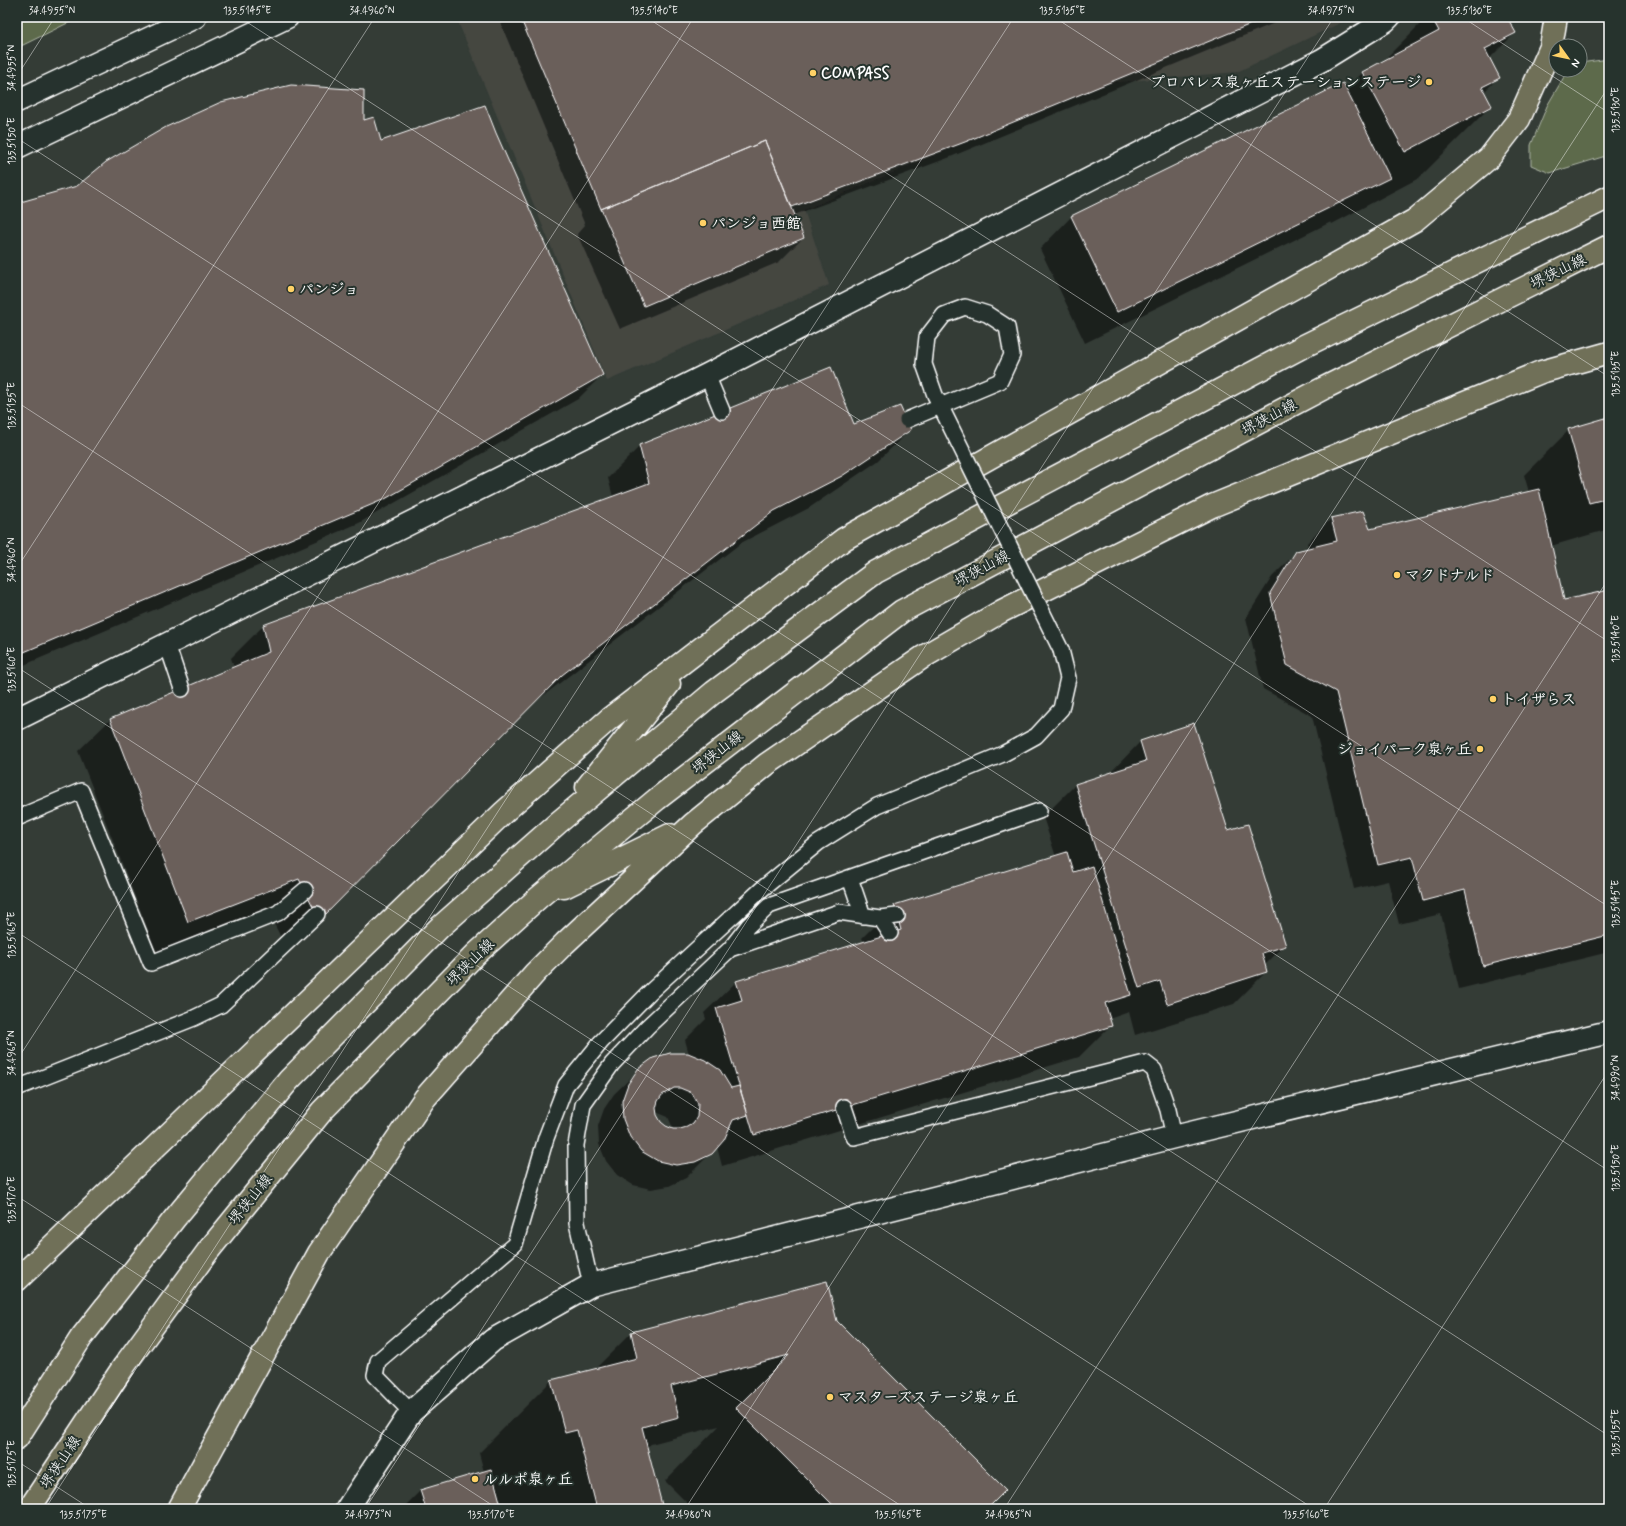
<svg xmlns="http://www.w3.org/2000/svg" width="1626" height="1526" font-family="Mynerve,'Klee One',sans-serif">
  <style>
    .built { fill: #444641 }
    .green { fill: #5d6b4c; stroke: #aeb5a6 }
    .shadow { fill: #0007; fill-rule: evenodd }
    .building { fill: #6b5e5a; stroke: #fff; fill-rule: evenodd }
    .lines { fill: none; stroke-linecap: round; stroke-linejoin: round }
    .service-casing { stroke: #fff; stroke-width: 18 }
    .tertiary-casing { stroke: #fff; stroke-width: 25 }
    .primary-casing { stroke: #fff; stroke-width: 25 }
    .service { stroke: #26332d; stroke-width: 15 }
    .tertiary { stroke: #26332d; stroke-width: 22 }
    .primary { stroke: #706f59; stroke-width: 22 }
    .service-bridge-casing { stroke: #fff; stroke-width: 18; stroke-linecap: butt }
    .service-bridge { stroke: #26332d; stroke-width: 15 }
    .ticks { fill: none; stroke: #fff; stroke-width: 1; stroke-opacity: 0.45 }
    .poi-dot { fill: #ffd166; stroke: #26332d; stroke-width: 1.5 }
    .labels { text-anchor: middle; stroke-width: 4; stroke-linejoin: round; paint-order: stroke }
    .poi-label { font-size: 15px; font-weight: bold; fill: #fff; stroke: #26332d; text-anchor: start }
    .street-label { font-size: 15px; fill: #fff; stroke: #26332d }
    .neatline { fill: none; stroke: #fff; stroke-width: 1.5 }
    .ticks-label { font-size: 10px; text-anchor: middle; fill: #fff }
  </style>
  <rect width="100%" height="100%" fill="#343c36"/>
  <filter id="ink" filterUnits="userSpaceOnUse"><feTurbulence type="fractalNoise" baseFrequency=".025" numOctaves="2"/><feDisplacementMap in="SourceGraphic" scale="8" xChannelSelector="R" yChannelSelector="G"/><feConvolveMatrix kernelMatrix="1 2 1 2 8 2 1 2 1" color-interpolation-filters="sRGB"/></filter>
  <g filter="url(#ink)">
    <!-- built -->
    <path class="built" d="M 456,17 L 1353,17 L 1237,72 L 1107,83 L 804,210 L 829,285 L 607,381 Z"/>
    <!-- green -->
    <path class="green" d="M 17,17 L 80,17 L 17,48 Z
      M 1609,59 L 1609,155 L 1550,173 L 1531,165 L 1531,145 L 1547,106 L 1568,70 L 1580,70 L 1580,63 Z"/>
    <!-- shadow -->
    <path class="shadow" d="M 498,17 L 1289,17 L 948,158 L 794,215 L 803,238 L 779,262 L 620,329 L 577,234 L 585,225 Z
      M 1427,17 L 1506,17 L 1515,33 L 1489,59 L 1498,78 L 1484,92 L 1491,106 L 1419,178 L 1332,224 L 1331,222 L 1085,343 L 1040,249 L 1071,217 L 1343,84 L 1346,90 L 1363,72 L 1389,59 L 1387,57 Z
      M 363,121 L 381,142 L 495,134 L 602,375 L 578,399 L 359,523 L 17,668 L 17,204 Z
      M 1609,418 L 1609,529 L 1551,546 L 1563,601 L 1609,591 L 1609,952 L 1459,989 L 1441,914 L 1399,924 L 1388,881 L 1354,889 L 1312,716 L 1263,689 L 1246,618 L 1272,577 L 1297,552 L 1309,549 L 1307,543 L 1331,519 L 1369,530 L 1529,492 L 1524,475 L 1569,430 Z
      M 853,426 L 910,430 L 878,461 L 809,508 L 741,543 L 530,706 L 288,951 L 267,910 L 157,953 L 78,751 L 110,720 L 234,668 L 231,658 L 263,626 L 613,497 L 608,478 L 640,446 Z
      M 1193,724 L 1227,831 L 1285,945 L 1264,966 L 1266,972 L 1234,1004 L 1135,1035 L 1129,1012 L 1109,1019 L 1111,1025 L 1079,1057 L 722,1166 L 717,1147 L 686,1178 L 669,1186 L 651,1189 L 633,1185 L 617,1175 L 606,1161 L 599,1144 L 598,1126 L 604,1109 L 614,1094 L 639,1070 L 689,1054 L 685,1040 L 706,1019 L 704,1013 L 736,982 L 864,942 L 862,938 L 894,906 L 1056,857 L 1043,817 L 1075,785 L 1109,774 L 1140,742 ZM 656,1112 L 668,1117 L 674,1130 L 660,1122 Z
      M 836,1322 L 985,1509 L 693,1509 L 665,1481 L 719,1426 L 651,1444 L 646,1448 L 662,1509 L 507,1509 L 505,1502 L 499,1503 L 501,1509 L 402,1509 L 421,1490 L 484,1472 L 479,1453 L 551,1381 L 594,1370 L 631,1333 Z"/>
    <!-- building -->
    <path class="building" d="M 520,17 L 1268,17 L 965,142 L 792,207 L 765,141 L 601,209 Z
      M 1433,17 L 1507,17 L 1516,33 L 1485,49 L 1500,78 L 1482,87 L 1492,106 L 1405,152 L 1362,72 L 1439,31 L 1432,18 Z
      M 1343,83 L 1390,178 L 1117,312 L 1071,216 Z
      M 291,85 L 364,90 L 364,120 L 374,117 L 381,141 L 485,105 L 496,133 L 603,375 L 385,499 L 17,655 L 17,203 L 77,186 L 106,162 L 166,127 L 221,102 Z
      M 765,141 L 804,238 L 644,306 L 601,209 Z
      M 831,367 L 854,424 L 900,406 L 911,430 L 842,476 L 774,511 L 562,675 L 320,920 L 299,879 L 188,922 L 110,719 L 269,652 L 263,625 L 649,483 L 639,445 Z
      M 1609,417 L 1609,498 L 1589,503 L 1568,429 Z
      M 1539,489 L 1564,600 L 1609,590 L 1609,935 L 1483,966 L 1465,890 L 1423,901 L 1412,857 L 1378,865 L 1336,692 L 1287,665 L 1270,593 L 1296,551 L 1337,541 L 1331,518 L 1363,511 L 1370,529 Z
      M 1194,723 L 1228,830 L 1248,824 L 1286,946 L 1262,953 L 1267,972 L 1167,1004 L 1160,981 L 1139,988 L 1075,784 L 1146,761 L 1140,741 Z
      M 1067,852 L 1073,872 L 1092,866 L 1131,995 L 1105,1003 L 1112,1026 L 754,1135 L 716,1008 L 742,1000 L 736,981 L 901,930 L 894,905 Z
      M 670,1053 L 688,1053 L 705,1060 L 720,1070 L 731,1088 L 739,1086 L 748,1115 L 733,1120 L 724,1140 L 712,1154 L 695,1162 L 676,1165 L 658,1161 L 641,1151 L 630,1137 L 623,1119 L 622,1101 L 628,1084 L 638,1069 L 653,1058 ZM 674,1088 L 680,1088 L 692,1093 L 698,1104 L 697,1117 L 693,1123 L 687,1127 L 680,1129 L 673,1129 L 666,1126 L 661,1122 L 657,1115 L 656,1108 L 658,1101 L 662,1095 Z
      M 827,1281 L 837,1321 L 1006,1490 L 987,1509 L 837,1509 L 736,1408 L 789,1355 L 671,1386 L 679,1417 L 642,1427 L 663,1509 L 597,1509 L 577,1430 L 565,1433 L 551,1380 L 637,1358 L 631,1332 Z
      M 491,1469 L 502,1509 L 426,1509 L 420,1490 Z
      M 535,1505 L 536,1509 L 521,1509 Z"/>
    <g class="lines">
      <!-- service casing -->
      <g class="service-casing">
        <path id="service" d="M 707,375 L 722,411
          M 167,644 L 182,689
          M 17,818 L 81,791 L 151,963 L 278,913 L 305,890
          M 850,878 L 863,916
          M 880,918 L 890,933
          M 730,949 L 839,912 L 880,918 L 897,916
          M 17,1088 L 194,1018 L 221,1005 L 317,914
          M 844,1107 L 854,1137 L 1145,1063 L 1154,1070 L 1168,1110 L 1174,1137
          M 591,1285 L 577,1223 L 576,1145 L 583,1105 L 612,1064 L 647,1027 L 730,949 L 748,926 L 769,906 L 1039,811
          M 411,1412 L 375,1375 L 378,1361 L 515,1244 L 546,1138 L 566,1085 L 601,1042 L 650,992 L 713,934 L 762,889 L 818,843 L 877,806 L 1003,754 L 1036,736 L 1061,709 L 1068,678 L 1061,650"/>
      </g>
      <!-- tertiary casing -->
      <g class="tertiary-casing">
        <path id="tertiary" d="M 17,101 L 195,17
          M 17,147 L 287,17
          M 17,719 L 707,375 L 1322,60 L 1385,21 L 1389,17
          M 347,1509 L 411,1412 L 493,1340 L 591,1285 L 1174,1137 L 1609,1032"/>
      </g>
      <!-- primary casing -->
      <g class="primary-casing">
        <path id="primary" d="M 587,787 L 669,684
          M 564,887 L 670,835
          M 17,1280 L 504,812 L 609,719 L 844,539 L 1415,220 L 1489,158 L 1519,119 L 1551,47 L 1556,17
          M 17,1438 L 81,1338 L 175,1218 L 289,1080 L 439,928 L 559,822 L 714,692 L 876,572 L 1304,346 L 1609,197
          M 29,1509 L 124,1366 L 208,1251 L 322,1111 L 476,954 L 537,899 L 657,799 L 902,611 L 1324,388 L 1609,246
          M 179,1509 L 319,1253 L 425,1098 L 535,973 L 565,943 L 693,824 L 767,764 L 923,657 L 1002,611 L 1212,506 L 1541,372 L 1609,353"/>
      </g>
      <!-- service -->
      <use href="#service" class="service"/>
      <!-- tertiary -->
      <use href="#tertiary" class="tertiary"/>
      <!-- primary -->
      <use href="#primary" class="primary"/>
      <!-- service-bridge casing -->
      <g class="service-bridge-casing">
        <path id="service-bridge" d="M 907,420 L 1000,381 L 1012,355 L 1007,327 L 987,314 L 965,307 L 944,315 L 927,337 L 924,364 L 935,395 L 1061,650"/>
      </g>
      <!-- service-bridge -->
      <use href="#service-bridge" class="service-bridge"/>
    </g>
  </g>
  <!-- ticks -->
  <path class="ticks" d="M 239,17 L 1609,907M 646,17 L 1609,642M 1054,17 L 1609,377M 1462,17 L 1609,113M 17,76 L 55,17M 17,138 L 1609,1171M 17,402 L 1609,1436M 17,568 L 375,17M 17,667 L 1314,1509M 17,932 L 906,1509M 17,1060 L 694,17M 17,1196 L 498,1509M 17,1461 L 91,1509M 45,1509 L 1014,17M 365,1509 L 1334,17M 685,1509 L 1609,86M 1004,1509 L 1609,578M 1324,1509 L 1609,1070"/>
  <!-- markers -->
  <g class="poi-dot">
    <circle cx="813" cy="73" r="4"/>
    <circle cx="1429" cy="82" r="4"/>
    <circle cx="703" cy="223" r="4"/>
    <circle cx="291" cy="289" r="4"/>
    <circle cx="1397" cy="575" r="4"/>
    <circle cx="1493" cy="699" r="4"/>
    <circle cx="1480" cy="749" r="4"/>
    <circle cx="830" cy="1397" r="4"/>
    <circle cx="475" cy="1479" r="4"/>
  </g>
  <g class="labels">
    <!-- poi labels -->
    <g class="poi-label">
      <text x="821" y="78">COMPASS</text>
      <text x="1421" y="87" text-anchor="end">プロパレス泉ヶ丘ステーションステージ</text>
      <text x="711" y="228">パンジョ西館</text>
      <text x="299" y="294">パンジョ</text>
      <text x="1405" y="580">マクドナルド</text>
      <text x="1501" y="704">トイザらス</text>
      <text x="1472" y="754" text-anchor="end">ジョイパーク泉ヶ丘</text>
      <text x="838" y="1402">マスターズステージ泉ヶ丘</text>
      <text x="483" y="1484">ルルポ泉ヶ丘</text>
    </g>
    <!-- street labels -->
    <g class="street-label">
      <text transform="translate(1558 271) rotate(-26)" y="5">堺狭山線</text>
      <text transform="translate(1269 417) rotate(-28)" y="5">堺狭山線</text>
      <text transform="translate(982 568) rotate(-28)" y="5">堺狭山線</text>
      <text transform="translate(717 752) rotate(-38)" y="5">堺狭山線</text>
      <text transform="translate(470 962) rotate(-44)" y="5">堺狭山線</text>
      <text transform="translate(250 1199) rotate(-51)" y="5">堺狭山線</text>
      <text transform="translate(60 1462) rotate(-56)" y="5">堺狭山線</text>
    </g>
  </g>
  <!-- margin -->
  <rect width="1626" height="1526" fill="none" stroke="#26332d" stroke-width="44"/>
  <!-- north arrow -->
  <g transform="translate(1568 58) rotate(123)"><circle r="19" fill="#26332d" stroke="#7d8581"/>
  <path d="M0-3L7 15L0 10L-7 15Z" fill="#ffd166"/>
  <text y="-6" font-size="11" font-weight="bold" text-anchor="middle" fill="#ffffff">N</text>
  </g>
  <rect x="22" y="22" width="1582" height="1482" class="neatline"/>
  <g class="ticks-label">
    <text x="52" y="14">34.4955°N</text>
    <text x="247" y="14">135.5145°E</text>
    <text x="372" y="14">34.4960°N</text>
    <text x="654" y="14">135.5140°E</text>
    <text x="1062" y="14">135.5135°E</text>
    <text x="1331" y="14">34.4975°N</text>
    <text x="1469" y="14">135.5130°E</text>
    <text transform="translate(11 68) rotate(-90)" y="4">34.4955°N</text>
    <text transform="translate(1615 110) rotate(-90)" y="4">135.5130°E</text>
    <text transform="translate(11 141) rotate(-90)" y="4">135.5150°E</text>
    <text transform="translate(1615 374) rotate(-90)" y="4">135.5135°E</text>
    <text transform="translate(11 406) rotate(-90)" y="4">135.5155°E</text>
    <text transform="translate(11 560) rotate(-90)" y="4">34.4960°N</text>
    <text transform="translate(1615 639) rotate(-90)" y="4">135.5140°E</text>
    <text transform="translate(11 670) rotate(-90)" y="4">135.5160°E</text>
    <text transform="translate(1615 904) rotate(-90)" y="4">135.5145°E</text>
    <text transform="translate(11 935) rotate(-90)" y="4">135.5165°E</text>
    <text transform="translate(11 1053) rotate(-90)" y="4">34.4965°N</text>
    <text transform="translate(1615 1078) rotate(-90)" y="4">34.4990°N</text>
    <text transform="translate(1615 1168) rotate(-90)" y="4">135.5150°E</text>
    <text transform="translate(11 1200) rotate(-90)" y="4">135.5170°E</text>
    <text transform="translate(1615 1433) rotate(-90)" y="4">135.5155°E</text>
    <text transform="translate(11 1464) rotate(-90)" y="4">135.5175°E</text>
    <text x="83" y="1518">135.5175°E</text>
    <text x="368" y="1518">34.4975°N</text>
    <text x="491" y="1518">135.5170°E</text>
    <text x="688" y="1518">34.4980°N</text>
    <text x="898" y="1518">135.5165°E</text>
    <text x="1008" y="1518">34.4985°N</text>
    <text x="1306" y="1518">135.5160°E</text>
  </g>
</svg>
